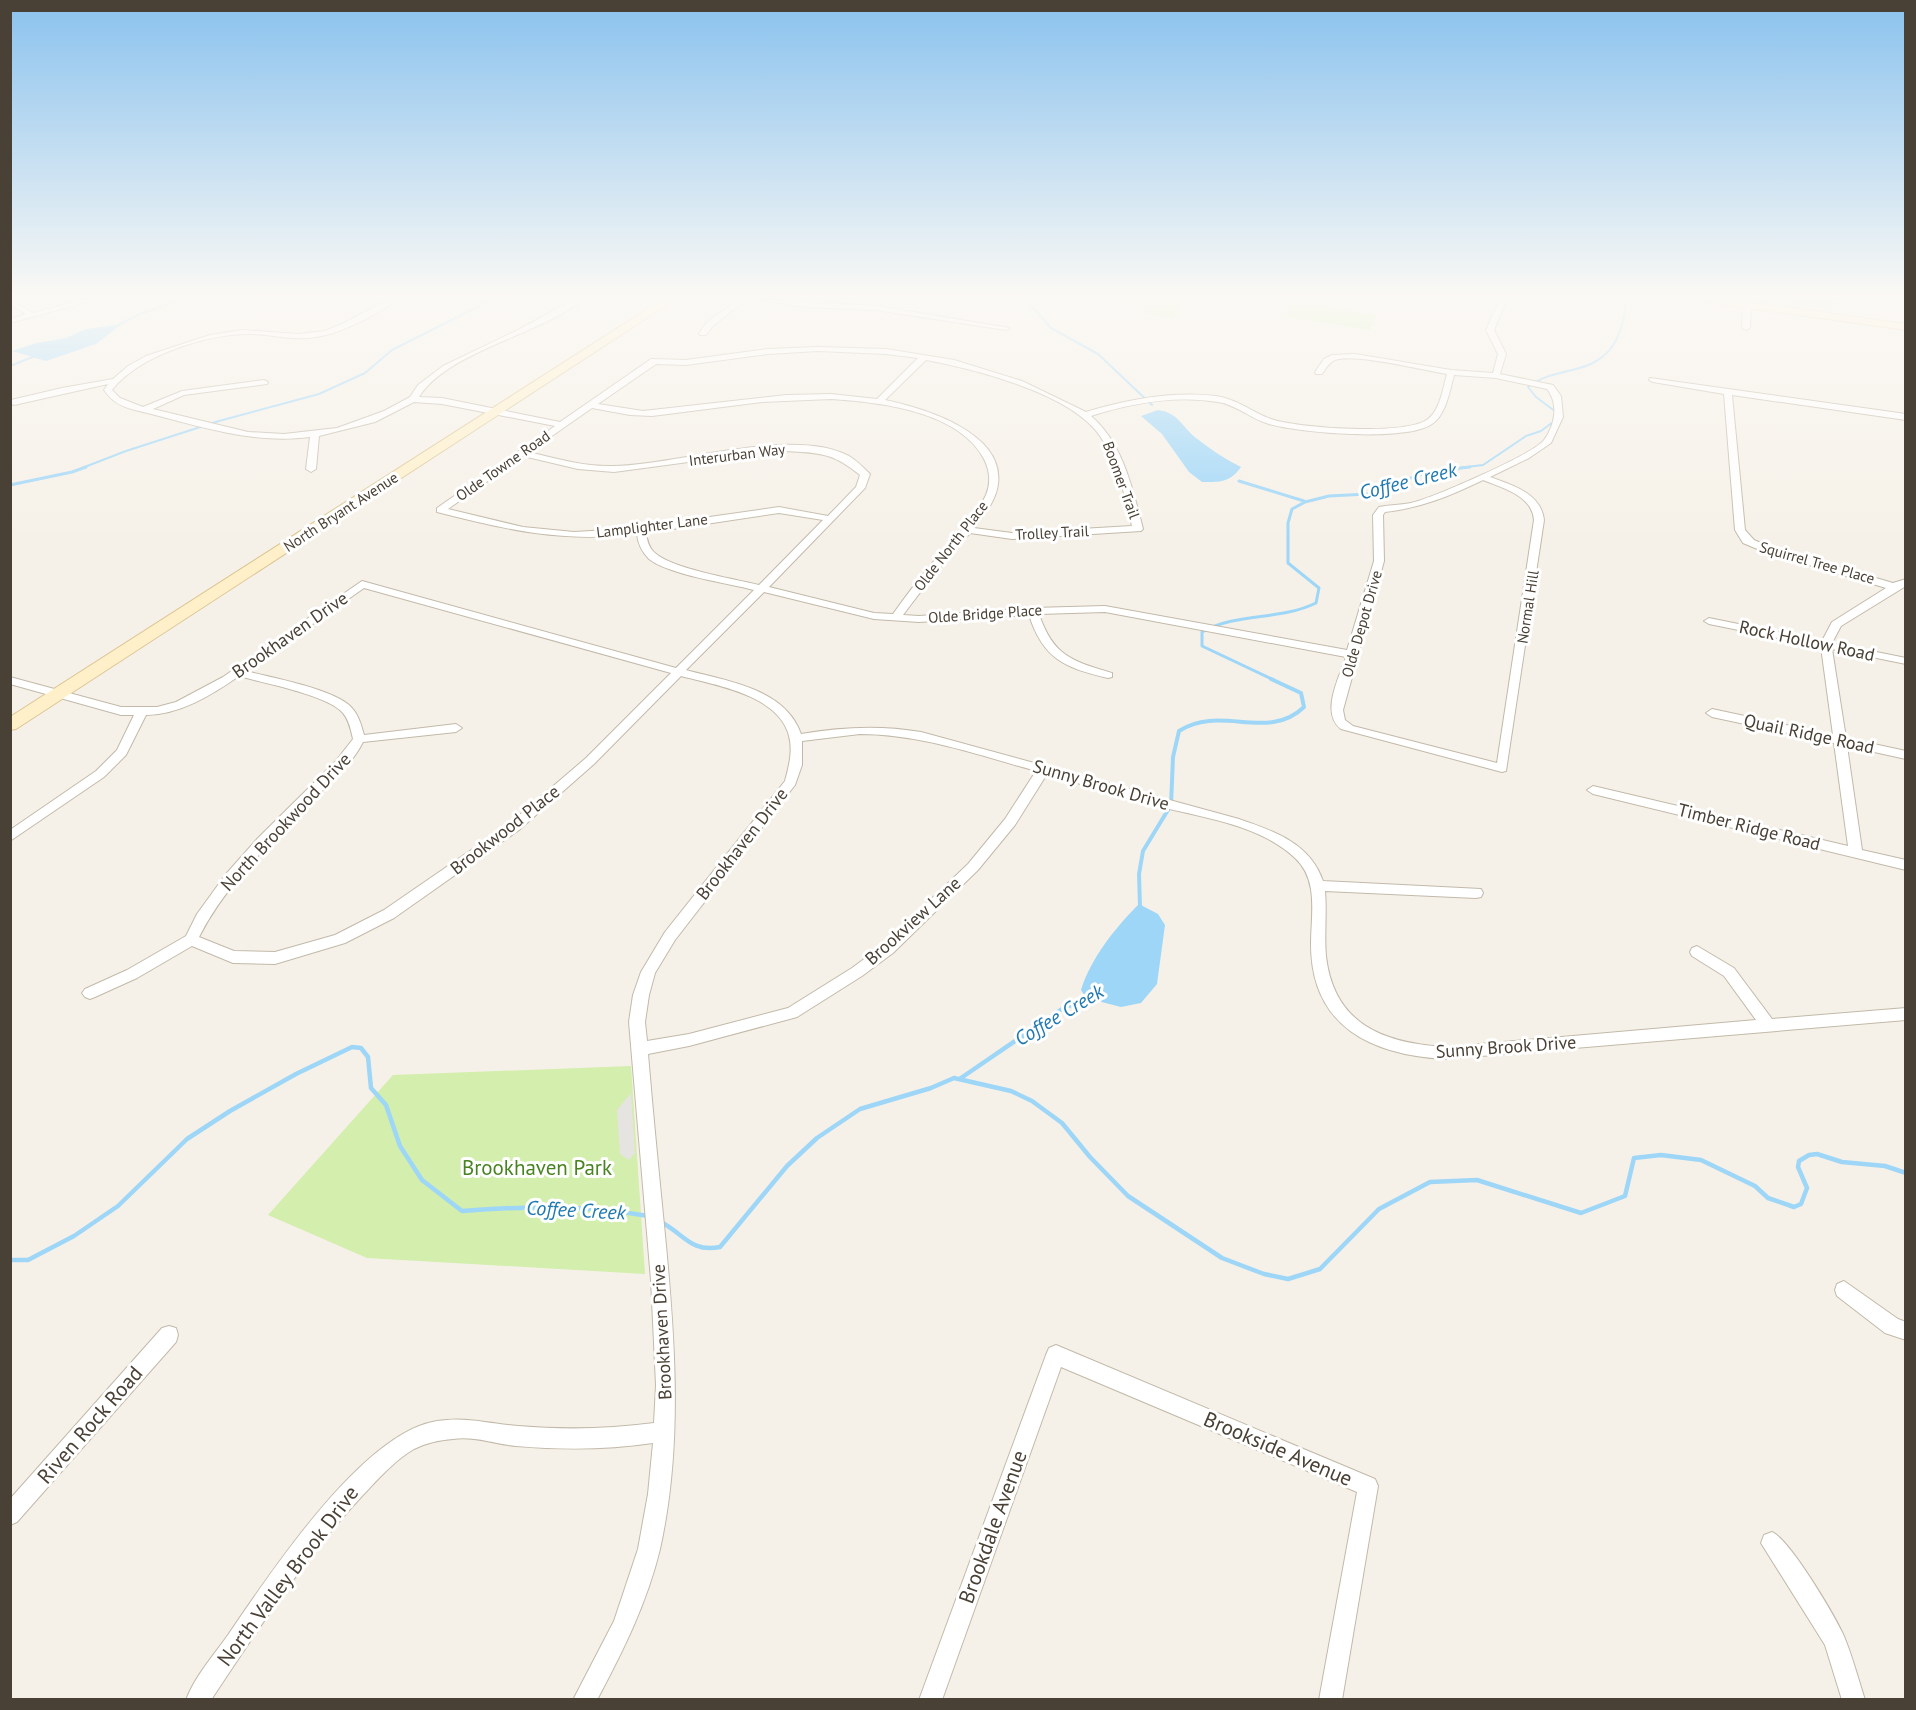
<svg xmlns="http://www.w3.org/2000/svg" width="1916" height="1710" font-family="'PT Sans',sans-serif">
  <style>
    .green { fill: #d3eead }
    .parking { fill: #e6e4e0 }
    .water { fill: #9ed6f8 }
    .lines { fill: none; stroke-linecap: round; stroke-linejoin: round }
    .stream-far3 { stroke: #9ed6f8; stroke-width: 2 }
    .stream-far2 { stroke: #9ed6f8; stroke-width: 3 }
    .stream-far1 { stroke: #9ed6f8; stroke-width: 4 }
    .stream { stroke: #9ed6f8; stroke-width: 4.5 }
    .street-casing { stroke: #c2b9a9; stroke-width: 2 }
    .secondary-casing { stroke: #dac593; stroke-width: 2 }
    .street { fill: #fff; fill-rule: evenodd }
    .secondary { fill: #fff0c9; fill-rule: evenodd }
    .labels { text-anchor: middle; stroke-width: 6; stroke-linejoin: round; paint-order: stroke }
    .far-street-label { font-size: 15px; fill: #4a4136; stroke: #fff }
    .street-label { font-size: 18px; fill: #4a4136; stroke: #fff }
    .water-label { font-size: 20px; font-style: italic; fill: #2078b1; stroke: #fff }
    .near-park-label { font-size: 21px; fill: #498321; stroke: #fff }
    .near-street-label { font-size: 21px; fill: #4a4136; stroke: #fff }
  </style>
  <rect width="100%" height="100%" fill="#f6f1e8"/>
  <!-- green -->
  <path class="green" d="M 1089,299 L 1189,299 L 1173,319 L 1148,314 L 1123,301 Z
    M 1293,302 L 1377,315 L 1370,330 L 1285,317 Z
    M 631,1066 L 645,1274 L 367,1258 L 268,1215 L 393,1075 Z"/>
  <!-- parking -->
  <path class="parking" d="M 1784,299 L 1815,299 L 1845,303 L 1846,310 L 1835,308 L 1835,311 L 1787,304 Z
    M 631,1093 L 635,1153 L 629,1160 L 620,1154 L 617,1110 Z"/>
  <!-- water -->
  <path class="water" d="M 122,324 L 96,344 L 46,361 L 12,351 L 37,343 L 66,338 L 86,329 Z
    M 1158,410 C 1179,413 1181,426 1196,438 C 1210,449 1225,459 1241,467 C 1230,483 1219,482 1202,482 L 1189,472 L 1162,434 L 1141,416 Z
    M 1139,904 L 1158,914 L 1165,925 L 1157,984 L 1141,1003 L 1121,1007 L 1086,998 L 1081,990 C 1091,958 1115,928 1139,904 Z"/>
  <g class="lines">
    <!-- stream-far3 -->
    <path class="stream-far3" d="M 1025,299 L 1051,328 L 1098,354 L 1152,405
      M 118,325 L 140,314 L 184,299
      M 10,366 L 35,356
      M 82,468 L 126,451 L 219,421 L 319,394 L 365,373 L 392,350 L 493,299
      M 1458,468 L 1483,465 L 1526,436 L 1541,431 L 1553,422 L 1556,412 L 1536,397 L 1528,387 C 1540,377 1556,374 1572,370 C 1611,362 1623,338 1626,299"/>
    <!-- stream-far2 -->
    <path class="stream-far2" d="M 1239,481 L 1304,501
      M 10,485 L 72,472 L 86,467
      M 1274,680 L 1202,646 L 1202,632 C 1238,612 1279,621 1316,603 L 1319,588 L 1288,563 L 1288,523 L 1292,509 L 1305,502 L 1329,496 L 1368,494 L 1427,472 L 1470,467"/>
    <!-- stream-far1 -->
    <path class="stream-far1" d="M 1140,907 L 1139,874 L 1143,851 L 1171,805 L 1173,757 L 1179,731 C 1220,704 1268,742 1304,707 L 1301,693 L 1271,679"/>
    <!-- stream -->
    <path class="stream" d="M 961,1078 L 1065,1007 L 1081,1002 L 1089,995
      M 661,1222 C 684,1234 691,1253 720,1247 L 787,1166 L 817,1138 L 860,1109 L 931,1088 L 954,1078 L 1011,1091 L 1032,1101 L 1062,1123 L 1090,1157 L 1128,1196 L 1222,1258 L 1264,1274 L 1288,1279 L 1320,1269 L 1379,1209 L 1430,1182 L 1477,1180 L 1581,1213 L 1625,1196 L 1634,1158 L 1661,1155 L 1701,1160 L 1755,1186 L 1768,1198 L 1794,1207 L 1801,1204 L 1807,1188 L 1798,1167 L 1799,1161 L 1809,1155 L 1817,1154 L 1842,1162 L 1885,1166 L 1906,1173
      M 10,1260 L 28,1260 L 74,1236 L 118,1206 L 187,1139 L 230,1111 L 296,1074 L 352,1047 L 361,1048 L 368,1057 L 371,1088 L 386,1105 L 400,1146 L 422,1180 L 462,1211 C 525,1206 586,1205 648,1216"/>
    <!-- street casing -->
    <g class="street-casing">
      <path id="street" d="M 10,299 L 33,313 L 85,299 L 97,299 L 10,323 L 10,319 L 26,314 L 10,304 Z
        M 389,299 L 398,299 C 377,315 342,333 316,337 C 295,341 274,335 252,334 C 209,333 139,355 112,390 L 120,398 L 143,407 L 182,391 L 264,380 L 268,382 L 267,384 L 184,395 L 153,409 L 248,432 L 284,434 L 337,428 L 384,411 L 410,397 L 418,385 L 443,366 L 518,330 L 575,299 L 584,299 C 540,335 448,351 419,397 L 442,398 L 560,422 L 651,359 L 686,360 L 768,349 L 818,347 L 886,349 L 954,360 L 1022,381 L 1086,412 C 1128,399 1173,391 1216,396 C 1237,399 1252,412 1271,419 C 1296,428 1407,436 1428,419 C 1440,410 1443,388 1447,374 C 1422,370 1355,353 1335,360 C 1328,363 1326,369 1322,374 L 1316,374 L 1315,372 L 1324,359 L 1332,355 L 1355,354 L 1451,370 L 1493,373 L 1498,354 L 1486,330 L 1500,299 L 1507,299 L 1494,330 L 1506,354 L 1500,374 L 1553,385 L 1561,396 L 1563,417 L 1551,443 L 1529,458 L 1490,477 C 1512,485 1541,493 1544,520 L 1506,771 L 1502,772 L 1341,729 C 1320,713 1339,678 1346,657 L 1105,612 L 1039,614 C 1053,656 1072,661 1112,673 L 1112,677 L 1108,678 C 1065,668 1043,659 1029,615 L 919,622 L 874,619 L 764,592 L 686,670 C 726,681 785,688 801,734 C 841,727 880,725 921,732 L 1239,819 C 1274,831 1310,843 1323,881 L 1481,889 L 1483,893 L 1481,897 L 1476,898 L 1325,891 C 1327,913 1324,935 1326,956 C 1334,1025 1384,1043 1445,1047 L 1756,1020 L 1724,976 L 1692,956 L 1690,952 L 1692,948 L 1697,946 L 1734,968 L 1772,1019 L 1906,1008 L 1906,1020 L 1445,1059 C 1372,1055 1311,1027 1311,944 C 1311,915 1319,880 1295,858 C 1260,825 1205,818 1161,807 C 1122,797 1085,785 1047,774 L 1015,825 L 978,870 L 893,953 L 862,976 L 797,1017 L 689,1046 L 648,1054 C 653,1114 659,1175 665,1235 C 675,1339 683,1446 660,1549 C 647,1603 623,1651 597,1700 L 573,1700 L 614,1621 L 638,1549 L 648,1494 L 653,1443 C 607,1450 563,1450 516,1446 C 495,1444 475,1436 453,1439 C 439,1440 426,1443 414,1449 C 395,1460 378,1479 363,1495 C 305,1557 258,1629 211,1700 L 186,1700 C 195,1676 214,1655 228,1635 C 269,1575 363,1432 437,1421 C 466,1416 490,1424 518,1426 C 565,1430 609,1429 654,1423 L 656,1385 L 651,1280 L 629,1022 L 633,995 L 641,972 L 665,932 L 785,781 C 789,766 793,751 789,736 C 779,695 715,685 681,676 L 594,764 L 519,830 L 394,918 L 345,943 L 275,964 L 233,963 L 192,946 L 137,978 L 95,997 L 90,999 L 85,997 L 82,993 L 85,989 L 127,970 L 186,936 L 197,914 L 226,874 L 259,837 L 335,762 L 353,739 C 351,730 349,720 343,713 C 328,695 263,683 239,676 C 212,695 179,715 146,715 L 126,755 L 104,777 L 10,841 L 10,830 L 96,771 L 117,750 L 134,715 L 121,715 L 10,684 L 10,677 L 121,707 L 157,707 L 176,702 L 223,677 L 362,581 L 676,668 L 754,590 C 728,583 669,575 649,559 C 642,552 638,544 637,534 C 563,543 507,530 437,512 L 437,508 L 555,426 L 442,404 L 414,402 L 375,422 L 319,436 L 316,469 L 311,472 L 306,469 L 310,437 C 249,445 194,424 135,410 C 122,407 112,402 104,390 L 108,384 L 14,405 L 10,403 L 11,400 L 62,388 L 113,379 L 128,366 L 146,356 L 210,335 L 243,330 L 298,334 L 325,331 L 344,323 ZM 818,351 L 886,354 L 918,358 L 877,399 L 831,394 L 786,395 L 643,411 L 598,404 L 656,364 L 686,365 L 768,354 ZM 926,360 C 974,369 1071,393 1100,436 C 1118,462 1125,496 1132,526 L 1012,533 L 974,528 C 984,515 996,501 998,484 C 1005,432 923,408 885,400 ZM 1454,375 L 1496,378 L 1547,389 C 1559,404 1555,425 1544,440 C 1534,454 1431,499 1411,503 C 1400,505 1389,505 1379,507 L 1373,515 L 1374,561 L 1347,650 L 1105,606 L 1033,608 L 919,616 L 903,615 L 931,578 L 970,533 L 1012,539 L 1141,531 L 1143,529 C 1133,490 1123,443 1091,416 C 1131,403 1177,395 1218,402 C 1237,405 1251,419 1269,424 C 1300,433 1406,442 1432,424 C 1446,415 1450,390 1454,375 ZM 831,399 C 879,402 959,411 984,459 C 990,471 991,483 986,495 C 976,517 957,535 941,553 C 924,572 908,593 893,614 L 874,613 L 769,587 L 865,488 L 870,474 C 864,468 856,460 849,456 C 793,426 677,465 614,466 C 585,467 557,459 529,452 L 592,408 L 630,415 L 652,416 L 762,402 ZM 785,451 C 819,453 832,452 860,475 L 856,487 L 828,516 L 779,507 L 625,529 L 574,532 L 523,527 L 448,509 L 523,456 L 578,469 L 614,472 L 748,454 ZM 1483,480 C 1502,488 1532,495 1534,520 L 1497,763 L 1353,726 L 1345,720 L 1343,710 L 1384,561 L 1383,515 L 1385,512 C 1421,508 1450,496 1483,480 ZM 779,513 L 823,520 L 759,585 C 735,579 666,568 652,550 C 648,545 647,539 646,533 ZM 364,588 L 671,673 L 586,758 L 509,824 L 384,910 L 335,935 L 275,952 L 234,951 L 199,937 C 226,884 269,844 311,802 C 329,783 351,766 363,742 L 456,732 L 462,728 L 456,724 L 364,735 C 361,724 358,713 349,705 C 329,688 273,678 246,671 ZM 860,734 C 920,734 978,755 1036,771 L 1005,819 L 968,864 L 883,945 L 852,968 L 788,1008 L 689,1034 L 647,1041 L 645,1022 L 649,995 L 655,973 L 675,940 L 795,785 L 802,765 L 802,741 Z
        M 739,299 L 747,299 L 713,326 L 706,335 L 700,335 L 699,333 L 707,322 Z
        M 756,299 L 876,306 L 1010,328 L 1006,330 L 876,310 L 804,307 Z
        M 1902,299 L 1906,299 L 1906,302 Z
        M 1747,304 L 1751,306 L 1750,328 L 1746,330 L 1742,328 L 1743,306 Z
        M 1650,378 L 1906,414 L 1906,420 L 1732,395 L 1745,530 L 1754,540 L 1770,547 L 1893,583 L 1906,579 L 1906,586 L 1841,626 L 1832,643 L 1906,658 L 1906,664 L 1832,649 L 1846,738 L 1906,751 L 1906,759 L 1847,746 L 1862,850 L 1906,860 L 1906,870 L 1593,794 L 1587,790 L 1593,786 L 1848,846 L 1834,743 L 1712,717 L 1706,713 L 1712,709 L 1833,735 L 1821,647 L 1709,624 L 1704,621 L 1709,618 L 1822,641 L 1832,622 L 1886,588 L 1762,551 L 1743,543 L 1735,530 L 1724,394 L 1653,382 L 1649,380 Z
        M 1844,1281 L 1898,1319 L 1906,1322 L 1906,1340 L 1885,1333 L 1837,1296 L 1835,1290 L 1837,1284 Z
        M 169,1326 L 176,1328 L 178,1335 L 176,1342 L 17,1522 L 10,1525 L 10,1499 L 162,1328 Z
        M 1056,1345 L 1375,1479 L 1378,1486 L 1342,1700 L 1319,1700 L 1357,1492 L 1061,1367 L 942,1700 L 919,1700 L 1046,1355 L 1049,1348 Z
        M 1772,1532 C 1790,1540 1833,1613 1843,1634 C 1852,1655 1858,1678 1865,1700 L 1842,1700 L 1825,1645 L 1761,1543 L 1764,1535 Z"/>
    </g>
    <!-- secondary casing -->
    <g class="secondary-casing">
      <path id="secondary" d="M 663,299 L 676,299 L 16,729 L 10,730 L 10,717 Z
        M 1699,299 L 1729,299 L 1906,324 L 1906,330 L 1704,302 Z"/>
    </g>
    <!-- street -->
    <use href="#street" class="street"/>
    <!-- secondary -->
    <use href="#secondary" class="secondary"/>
  </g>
  <!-- sky -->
  <linearGradient id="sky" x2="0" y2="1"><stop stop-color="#8ac2ee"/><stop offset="0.55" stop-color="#fbf9f5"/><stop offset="1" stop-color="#fbf9f5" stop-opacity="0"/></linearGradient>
  <rect width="1916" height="539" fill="url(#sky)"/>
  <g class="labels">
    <!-- far-street labels -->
    <g class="far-street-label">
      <text transform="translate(737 455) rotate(-7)" y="5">Interurban Way</text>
      <text transform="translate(503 466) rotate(-35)" y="5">Olde Towne Road</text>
      <text transform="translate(1121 480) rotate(70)" y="5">Boomer Trail</text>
      <text transform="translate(341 512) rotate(-33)" y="5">North Bryant Avenue</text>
      <text transform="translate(652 526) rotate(-7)" y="5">Lamplighter Lane</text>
      <text transform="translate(1052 533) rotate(-3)" y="5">Trolley Trail</text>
      <text transform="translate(951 546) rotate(-52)" y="5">Olde North Place</text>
      <text transform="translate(1817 563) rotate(16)" y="5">Squirrel Tree Place</text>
      <text transform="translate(1528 607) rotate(-81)" y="5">Normal Hill</text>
      <text transform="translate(985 614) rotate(-4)" y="5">Olde Bridge Place</text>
      <text transform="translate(1362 624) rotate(-74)" y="5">Olde Depot Drive</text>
    </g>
    <!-- street labels -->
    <g class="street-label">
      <text transform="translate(290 635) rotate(-35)" y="6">Brookhaven Drive</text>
      <text transform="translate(1807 641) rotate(12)" y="6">Rock Hollow Road</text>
      <text transform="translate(1809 734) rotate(12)" y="6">Quail Ridge Road</text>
      <text transform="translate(1101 785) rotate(16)" y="6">Sunny Brook Drive</text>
      <text transform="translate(286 822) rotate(-47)" y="6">North Brookwood Drive</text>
      <text transform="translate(1749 827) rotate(14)" y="6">Timber Ridge Road</text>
      <text transform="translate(505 830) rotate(-38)" y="6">Brookwood Place</text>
      <text transform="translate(742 844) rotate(-52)" y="6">Brookhaven Drive</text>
      <text transform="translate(913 921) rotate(-42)" y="6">Brookview Lane</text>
      <text transform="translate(1506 1047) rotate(-4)" y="6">Sunny Brook Drive</text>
      <text transform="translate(662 1332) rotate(-93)" y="6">Brookhaven Drive</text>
    </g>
    <!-- water labels -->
    <g class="water-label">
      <text transform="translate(1408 481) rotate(-14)" y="7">Coffee Creek</text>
      <text transform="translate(1059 1015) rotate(-31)" y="7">Coffee Creek</text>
      <text transform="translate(576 1210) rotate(3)" y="7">Coffee Creek</text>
    </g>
    <!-- near-park labels -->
    <g class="near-park-label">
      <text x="537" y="1175">Brookhaven Park</text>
    </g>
    <!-- near-street labels -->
    <g class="near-street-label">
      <text transform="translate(90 1425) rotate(-49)" y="7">Riven Rock Road</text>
      <text transform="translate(1278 1449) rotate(23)" y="7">Brookside Avenue</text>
      <text transform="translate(993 1527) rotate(-70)" y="7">Brookdale Avenue</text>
      <text transform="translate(288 1576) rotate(-53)" y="7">North Valley Brook Drive</text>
    </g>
  </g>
  <!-- border -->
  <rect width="1916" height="1710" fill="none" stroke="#4a4136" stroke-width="24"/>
</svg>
